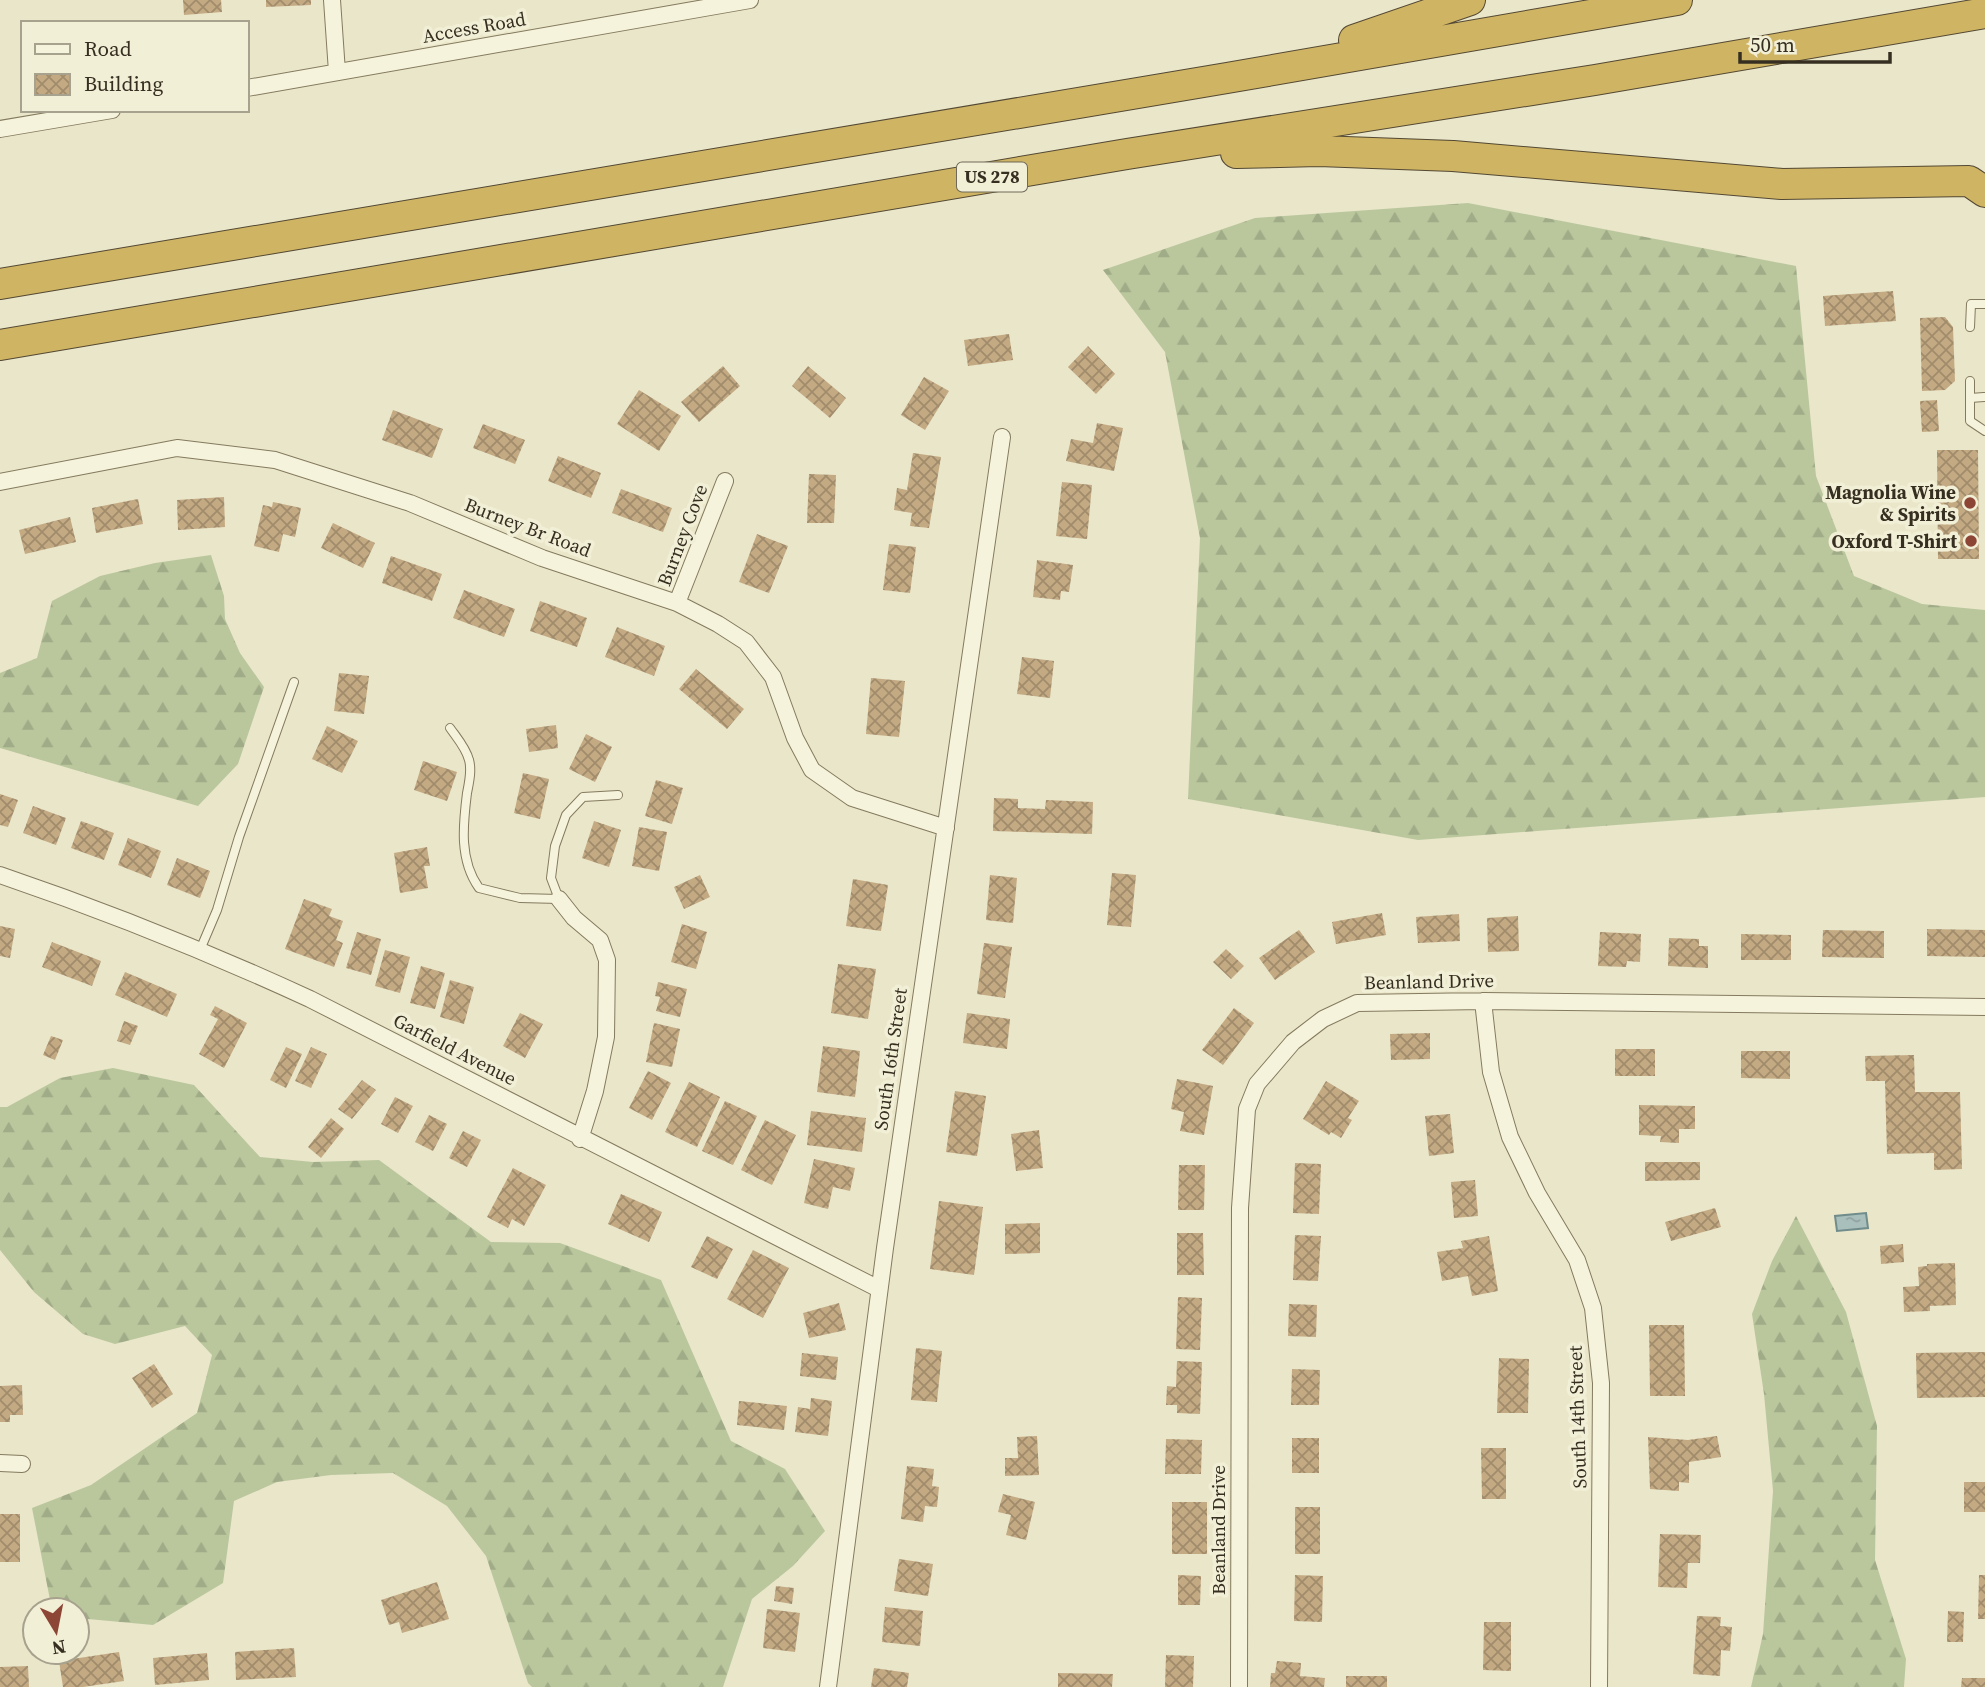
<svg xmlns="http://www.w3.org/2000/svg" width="1985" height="1687" font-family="'Source Serif 4',serif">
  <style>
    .forest { fill: url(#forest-firs) }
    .water { fill: url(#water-ripples); stroke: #708c8b; stroke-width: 2 }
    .building { fill: url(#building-cross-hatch) }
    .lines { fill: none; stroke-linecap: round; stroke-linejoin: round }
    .lane-casing { stroke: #847a5f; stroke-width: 10 }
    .street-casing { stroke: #847a5f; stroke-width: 18 }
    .highway-casing { stroke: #534833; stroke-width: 32 }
    .lane { stroke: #f5f3db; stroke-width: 8 }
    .street { stroke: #f5f3db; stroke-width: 16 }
    .highway { stroke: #cfb463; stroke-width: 30 }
    .poi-dot { fill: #8d4636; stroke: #f2efd7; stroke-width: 2.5 }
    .labels { text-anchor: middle; stroke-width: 7; stroke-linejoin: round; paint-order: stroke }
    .shield { fill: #f2efd7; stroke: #6e6958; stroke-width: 2 }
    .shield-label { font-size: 18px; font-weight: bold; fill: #362f21 }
    .street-label { font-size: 19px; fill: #362f21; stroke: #f2efd7 }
    .poi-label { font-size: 19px; font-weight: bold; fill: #362f21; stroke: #f2efd7; text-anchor: end }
  </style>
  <defs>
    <pattern id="forest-firs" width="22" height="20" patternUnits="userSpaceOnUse" patternTransform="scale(1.75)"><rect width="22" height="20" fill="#bac79d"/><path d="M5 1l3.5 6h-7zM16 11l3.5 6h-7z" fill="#a0ab87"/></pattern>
    <pattern id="water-ripples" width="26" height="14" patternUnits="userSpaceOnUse" patternTransform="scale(1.75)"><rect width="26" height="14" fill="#a9bfbc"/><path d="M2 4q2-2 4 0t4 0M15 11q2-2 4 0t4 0" fill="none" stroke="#92a4a1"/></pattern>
    <pattern id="building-cross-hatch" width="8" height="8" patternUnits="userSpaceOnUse" patternTransform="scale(1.75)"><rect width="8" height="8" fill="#c4aa83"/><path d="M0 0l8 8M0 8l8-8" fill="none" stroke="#a08b6b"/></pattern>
  </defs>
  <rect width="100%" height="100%" fill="#eae6c9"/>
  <!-- forest -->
  <path class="forest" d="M 1468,203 L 1796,266 L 1816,476 L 1854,576 L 1922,604 L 1985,610 L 1985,797 L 1418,840 L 1188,799 L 1200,538 L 1165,352 L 1103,270 L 1255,218 Z
    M 211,555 L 224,596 L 225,619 L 240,653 L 264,687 L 238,764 L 198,806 L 0,748 L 0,673 L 37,658 L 52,601 L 100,576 L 155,563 Z
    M 113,1068 L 194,1085 L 260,1157 L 313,1162 L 379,1160 L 491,1242 L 560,1243 L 661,1280 L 731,1441 L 785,1469 L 825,1531 L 793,1566 L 752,1599 L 723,1687 L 532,1687 L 528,1683 L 486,1556 L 447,1506 L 393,1473 L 331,1475 L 277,1482 L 234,1501 L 223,1583 L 153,1625 L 77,1618 L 77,1610 L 52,1610 L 32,1508 L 91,1485 L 197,1413 L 212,1355 L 185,1326 L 115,1344 L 83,1334 L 34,1292 L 0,1250 L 0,1107 L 7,1107 L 60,1078 Z
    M 1796,1216 L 1846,1312 L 1877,1426 L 1875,1560 L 1906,1659 L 1904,1687 L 1751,1687 L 1763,1634 L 1773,1491 L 1764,1394 L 1752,1314 L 1772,1261 Z"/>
  <!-- water -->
  <path class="water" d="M 1866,1213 L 1868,1228 L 1837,1231 L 1835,1216 Z"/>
  <!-- building -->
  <path class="building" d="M 183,0 L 221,0 L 222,12 L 184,15 Z
    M 266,0 L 311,0 L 311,5 L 266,7 Z
    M 1893,291 L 1896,321 L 1825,326 L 1823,296 Z
    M 1945,317 L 1953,327 L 1955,381 L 1945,390 L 1922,391 L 1920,318 Z
    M 1009,334 L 1013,360 L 968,366 L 964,340 Z
    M 1088,346 L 1115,374 L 1096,394 L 1068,367 Z
    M 723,366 L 740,386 L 699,422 L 681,402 Z
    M 808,366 L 846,398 L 830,418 L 792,386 Z
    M 924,377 L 949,391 L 925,430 L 901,415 Z
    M 639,390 L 681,416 L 659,451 L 617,424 Z
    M 1937,400 L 1939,431 L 1922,432 L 1920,401 Z
    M 393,410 L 443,429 L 432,458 L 382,440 Z
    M 1097,423 L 1123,428 L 1114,471 L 1066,461 L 1071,439 L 1093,443 Z
    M 483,424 L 525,440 L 515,464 L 473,448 Z
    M 1937,450 L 1978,450 L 1979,559 L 1938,559 Z
    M 913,453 L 941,457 L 929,528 L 910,526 L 912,513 L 894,510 L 897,488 L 907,490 Z
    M 558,456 L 601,473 L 591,498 L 548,481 Z
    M 809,474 L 836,475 L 834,523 L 807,523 Z
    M 1062,482 L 1092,485 L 1087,539 L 1056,536 Z
    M 621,489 L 672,508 L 663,532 L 612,513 Z
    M 224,497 L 225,527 L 178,530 L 177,500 Z
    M 138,499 L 143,524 L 96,533 L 92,508 Z
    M 273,502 L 301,508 L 295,537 L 283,534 L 279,552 L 254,546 L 263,505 L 272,507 Z
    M 70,517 L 76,542 L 25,554 L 19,530 Z
    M 333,523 L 375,543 L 363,568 L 321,548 Z
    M 757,534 L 788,546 L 769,593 L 739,582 Z
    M 889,544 L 916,547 L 910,593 L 883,590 Z
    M 391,556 L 442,574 L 432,601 L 382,583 Z
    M 1037,560 L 1073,565 L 1069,592 L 1061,591 L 1060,600 L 1033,597 Z
    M 464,590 L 515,609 L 504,637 L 453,618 Z
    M 540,601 L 587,618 L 577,647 L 530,631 Z
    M 617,627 L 665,646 L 654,676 L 605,657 Z
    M 1022,657 L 1054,661 L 1050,698 L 1017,694 Z
    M 696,669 L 744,709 L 727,729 L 679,689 Z
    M 339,673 L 369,676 L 364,714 L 334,711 Z
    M 871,678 L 905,681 L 899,737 L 866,734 Z
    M 556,725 L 558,748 L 529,752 L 526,729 Z
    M 327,726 L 358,741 L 342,773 L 312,759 Z
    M 586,734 L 612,747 L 595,782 L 569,769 Z
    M 423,761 L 457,772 L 447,801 L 414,790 Z
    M 523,773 L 549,779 L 540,819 L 514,813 Z
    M 656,780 L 683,788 L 672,824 L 645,816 Z
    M 0,794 L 18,800 L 8,827 L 0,825 Z
    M 994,798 L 1018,799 L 1018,808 L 1045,809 L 1046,800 L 1093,802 L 1092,834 L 993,831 Z
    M 33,806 L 66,818 L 56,845 L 23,833 Z
    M 81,821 L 114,833 L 104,860 L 71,848 Z
    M 594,821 L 621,830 L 609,867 L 582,858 Z
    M 639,827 L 667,832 L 659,871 L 632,866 Z
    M 128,838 L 161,851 L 151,878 L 118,865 Z
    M 427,847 L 430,866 L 424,866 L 428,888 L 400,893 L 394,853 Z
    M 177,858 L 210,871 L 200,898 L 167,885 Z
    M 1112,873 L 1136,875 L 1131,927 L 1107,925 Z
    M 700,875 L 710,897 L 684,909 L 674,887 Z
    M 990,875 L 1017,878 L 1013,923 L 986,920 Z
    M 853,879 L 888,885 L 881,931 L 846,926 Z
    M 304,899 L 332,909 L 329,916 L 343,921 L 336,940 L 343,943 L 334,967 L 285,949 Z
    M 1382,913 L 1386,935 L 1336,944 L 1332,922 Z
    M 1459,914 L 1460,941 L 1418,943 L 1416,917 Z
    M 1518,916 L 1519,951 L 1488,952 L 1487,918 Z
    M 682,924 L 707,932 L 696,969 L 671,962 Z
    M 0,926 L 15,929 L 10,958 L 0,956 Z
    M 1927,929 L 1985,930 L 1985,957 L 1927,956 Z
    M 1299,930 L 1315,952 L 1275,980 L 1259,958 Z
    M 1823,930 L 1884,931 L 1884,958 L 1822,957 Z
    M 357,932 L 381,939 L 371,975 L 346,968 Z
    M 1600,932 L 1641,934 L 1640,962 L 1627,961 L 1626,967 L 1598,966 Z
    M 1741,934 L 1791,935 L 1791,960 L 1741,960 Z
    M 1669,938 L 1699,939 L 1699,946 L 1708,946 L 1708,968 L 1668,966 Z
    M 52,942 L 101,961 L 92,986 L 42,967 Z
    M 984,943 L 1012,947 L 1005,998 L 977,994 Z
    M 1226,949 L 1244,966 L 1231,979 L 1213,962 Z
    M 385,950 L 410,957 L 400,993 L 375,986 Z
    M 838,964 L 876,969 L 868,1019 L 831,1013 Z
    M 421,966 L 445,973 L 435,1009 L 410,1003 Z
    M 125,972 L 177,994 L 167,1017 L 115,995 Z
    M 450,980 L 474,987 L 464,1024 L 440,1017 Z
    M 658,982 L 687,989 L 680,1017 L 656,1011 L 660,997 L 655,996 Z
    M 215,1006 L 247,1023 L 224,1068 L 199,1054 L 218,1019 L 210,1015 Z
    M 1234,1008 L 1254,1023 L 1223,1065 L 1202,1050 Z
    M 520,1013 L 543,1024 L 525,1058 L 503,1046 Z
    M 967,1013 L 1010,1019 L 1007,1049 L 963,1043 Z
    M 124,1021 L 138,1026 L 130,1045 L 117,1041 Z
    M 654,1023 L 680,1029 L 672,1067 L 646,1062 Z
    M 1430,1033 L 1430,1059 L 1391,1060 L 1390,1034 Z
    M 51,1036 L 63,1040 L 55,1060 L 43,1055 Z
    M 823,1046 L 860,1051 L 855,1097 L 817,1092 Z
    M 286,1047 L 302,1054 L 286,1088 L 270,1080 Z
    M 311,1047 L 327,1054 L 311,1088 L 295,1081 Z
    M 1615,1049 L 1655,1049 L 1655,1076 L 1615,1076 Z
    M 1741,1051 L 1790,1051 L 1790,1079 L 1741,1078 Z
    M 1914,1055 L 1915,1092 L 1960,1092 L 1962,1169 L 1934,1170 L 1934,1153 L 1887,1154 L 1885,1081 L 1866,1081 L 1865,1056 Z
    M 648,1071 L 671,1083 L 652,1120 L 629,1108 Z
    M 1177,1079 L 1213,1086 L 1204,1135 L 1180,1131 L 1184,1112 L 1171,1109 Z
    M 362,1080 L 376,1090 L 352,1119 L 338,1109 Z
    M 1326,1081 L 1359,1101 L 1348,1118 L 1352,1120 L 1341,1138 L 1331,1132 L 1329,1135 L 1303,1119 Z
    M 689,1082 L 720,1097 L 697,1147 L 665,1132 Z
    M 955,1091 L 986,1096 L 977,1156 L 946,1152 Z
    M 395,1097 L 413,1106 L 398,1133 L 381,1124 Z
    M 725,1101 L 757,1116 L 733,1165 L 702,1151 Z
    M 1639,1105 L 1695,1106 L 1695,1129 L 1679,1129 L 1679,1143 L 1660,1142 L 1661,1136 L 1639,1135 Z
    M 811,1111 L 866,1118 L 862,1152 L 807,1145 Z
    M 1450,1114 L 1454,1153 L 1429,1156 L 1425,1116 Z
    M 429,1115 L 447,1124 L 433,1151 L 415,1142 Z
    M 331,1118 L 344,1129 L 321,1158 L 308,1147 Z
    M 765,1120 L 796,1135 L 772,1185 L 741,1170 Z
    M 1039,1130 L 1043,1168 L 1016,1171 L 1011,1134 Z
    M 463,1131 L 481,1140 L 467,1167 L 449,1158 Z
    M 814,1159 L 855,1168 L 850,1191 L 833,1187 L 828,1209 L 804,1203 Z
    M 1645,1162 L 1700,1162 L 1700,1180 L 1645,1181 Z
    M 1295,1163 L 1321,1164 L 1319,1214 L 1293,1213 Z
    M 1179,1165 L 1205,1165 L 1204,1210 L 1178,1210 Z
    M 513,1168 L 546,1185 L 524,1226 L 512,1219 L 508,1228 L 487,1217 Z
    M 1475,1180 L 1478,1216 L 1454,1218 L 1451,1182 Z
    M 621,1194 L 662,1212 L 649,1242 L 608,1224 Z
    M 939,1201 L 983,1207 L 974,1275 L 930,1269 Z
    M 1715,1208 L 1721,1227 L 1671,1241 L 1665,1222 Z
    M 1040,1223 L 1040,1253 L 1005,1254 L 1005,1224 Z
    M 1177,1233 L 1203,1233 L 1204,1275 L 1177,1275 Z
    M 1295,1235 L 1321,1236 L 1318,1281 L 1293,1280 Z
    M 707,1236 L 733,1249 L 717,1279 L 691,1267 Z
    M 1489,1236 L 1498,1291 L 1472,1296 L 1468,1276 L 1442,1281 L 1437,1252 L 1463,1248 L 1461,1241 Z
    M 1903,1244 L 1904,1262 L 1881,1264 L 1880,1246 Z
    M 753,1250 L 789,1268 L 763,1318 L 727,1299 Z
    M 1955,1263 L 1956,1305 L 1930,1306 L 1930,1311 L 1904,1312 L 1903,1287 L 1919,1286 L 1918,1267 L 1927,1266 L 1927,1264 Z
    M 1178,1297 L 1202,1298 L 1200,1350 L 1176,1349 Z
    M 839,1303 L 846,1330 L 809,1338 L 803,1313 Z
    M 1289,1304 L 1317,1305 L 1316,1337 L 1288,1336 Z
    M 1649,1325 L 1684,1325 L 1685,1396 L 1650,1396 Z
    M 916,1348 L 942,1351 L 937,1402 L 911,1400 Z
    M 1985,1352 L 1985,1397 L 1917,1398 L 1916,1353 Z
    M 802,1353 L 838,1357 L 836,1380 L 800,1376 Z
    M 1499,1358 L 1529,1359 L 1528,1413 L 1497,1413 Z
    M 1177,1361 L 1202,1362 L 1200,1414 L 1177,1413 L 1177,1405 L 1166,1405 L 1167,1386 L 1176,1387 Z
    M 154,1364 L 173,1394 L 152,1408 L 132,1378 Z
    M 1292,1369 L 1320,1370 L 1319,1405 L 1291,1405 Z
    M 22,1385 L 23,1415 L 10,1415 L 10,1422 L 0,1422 L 0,1386 Z
    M 811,1398 L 832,1401 L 828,1436 L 795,1432 L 798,1407 L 810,1409 Z
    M 739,1401 L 787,1406 L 784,1430 L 737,1425 Z
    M 1037,1436 L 1039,1475 L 1005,1476 L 1005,1458 L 1018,1458 L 1017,1437 Z
    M 1717,1436 L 1721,1457 L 1689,1462 L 1689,1483 L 1679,1482 L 1679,1491 L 1650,1489 L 1648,1437 L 1688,1440 Z
    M 1292,1438 L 1319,1438 L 1319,1473 L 1292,1473 Z
    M 1166,1439 L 1202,1440 L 1201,1474 L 1165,1474 Z
    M 1481,1448 L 1506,1448 L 1506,1499 L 1482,1499 Z
    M 907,1466 L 934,1469 L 932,1486 L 939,1487 L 937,1507 L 925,1506 L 923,1522 L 901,1519 Z
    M 1964,1482 L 1985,1482 L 1985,1512 L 1964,1512 Z
    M 1003,1494 L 1035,1502 L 1026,1540 L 1006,1535 L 1011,1515 L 998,1512 Z
    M 1172,1502 L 1207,1502 L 1207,1554 L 1172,1554 Z
    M 1295,1507 L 1320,1507 L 1320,1554 L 1295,1554 Z
    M 0,1514 L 20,1514 L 20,1562 L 0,1562 Z
    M 1660,1534 L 1701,1535 L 1700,1563 L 1688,1563 L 1687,1588 L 1658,1587 Z
    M 899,1559 L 933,1564 L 928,1596 L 894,1591 Z
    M 1178,1575 L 1201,1576 L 1200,1605 L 1178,1605 Z
    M 1295,1575 L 1323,1576 L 1322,1622 L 1294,1621 Z
    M 1979,1575 L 1985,1575 L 1985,1619 L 1978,1619 Z
    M 437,1582 L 449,1619 L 402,1633 L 399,1622 L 389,1625 L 381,1600 Z
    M 776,1586 L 794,1588 L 792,1604 L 774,1601 Z
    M 885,1607 L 923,1611 L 920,1646 L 882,1642 Z
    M 767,1609 L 800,1613 L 795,1652 L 763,1648 Z
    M 1948,1611 L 1964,1612 L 1963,1642 L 1947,1642 Z
    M 1697,1616 L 1721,1617 L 1720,1626 L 1732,1627 L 1730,1651 L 1721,1650 L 1720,1676 L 1693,1674 Z
    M 1484,1622 L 1511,1622 L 1511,1671 L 1483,1670 Z
    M 294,1648 L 296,1677 L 236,1680 L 235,1652 Z
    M 119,1652 L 124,1681 L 83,1687 L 63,1687 L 59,1661 Z
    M 207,1653 L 209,1680 L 155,1685 L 153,1658 Z
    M 1166,1655 L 1194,1656 L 1193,1687 L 1165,1687 Z
    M 1277,1661 L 1301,1663 L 1300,1676 L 1325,1678 L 1324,1687 L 1270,1687 L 1271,1673 L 1275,1673 Z
    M 28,1666 L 29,1687 L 0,1687 L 0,1667 Z
    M 874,1668 L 909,1673 L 907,1687 L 871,1687 Z
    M 1058,1673 L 1113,1674 L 1112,1687 L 1058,1687 Z
    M 1346,1676 L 1387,1676 L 1387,1687 L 1346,1687 Z
    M 1962,1678 L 1985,1678 L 1985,1687 L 1961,1687 Z"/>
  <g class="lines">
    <!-- lane casing -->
    <g class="lane-casing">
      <path id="lane" d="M 1970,327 L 1971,304 L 1985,304
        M 1970,381 L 1970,421 L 1985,431
        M 1970,398 L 1984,397
        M 450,728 C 457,738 466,748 469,760 C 472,770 469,783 467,793 C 463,825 459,860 479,888 L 520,898 L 559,899 L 551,878 L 555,846 L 566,815 L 583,797 L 618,795
        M 200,950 L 217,910 L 239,837 L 294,682"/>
    </g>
    <!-- street casing -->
    <g class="street-casing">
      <path id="street" d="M 332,0 L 337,72
        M 247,88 L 750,0
        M 0,129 L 112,110
        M 0,482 L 177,448 L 275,460 L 410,503 L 542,558 L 677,603 L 718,624 L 746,642 L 773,677 L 795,738 L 812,770 L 852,798 L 946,828
        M 677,603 L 725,481
        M 0,875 C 106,911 208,952 310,999 L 879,1289
        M 559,899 L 574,918 L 600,940 L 607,960 L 606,1037 L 595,1091 L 580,1139
        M 1483,1001 L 1491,1072 L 1510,1137 L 1537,1193 L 1577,1260 L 1593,1308 L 1601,1383 L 1599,1687
        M 0,1463 L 22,1464
        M 828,1687 L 885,1248 L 1002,437
        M 1239,1687 L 1240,1208 L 1247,1109 L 1257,1084 L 1293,1042 L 1323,1019 L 1357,1003 L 1483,1001 L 1985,1007"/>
    </g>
    <!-- highway casing -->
    <g class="highway-casing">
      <path id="highway" d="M 1354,40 L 1470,0
        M 1236,153 L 1319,151 L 1453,156 L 1782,184 L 1969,181 L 1985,192
        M 0,284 L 1227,78 L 1677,0
        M 0,345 L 1127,154 L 1595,80 L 1985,13"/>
    </g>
    <!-- lane -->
    <use href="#lane" class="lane"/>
    <!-- street -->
    <use href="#street" class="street"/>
    <!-- highway -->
    <use href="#highway" class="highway"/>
  </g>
  <!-- markers -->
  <g class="poi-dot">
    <circle cx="1970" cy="503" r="7"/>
    <circle cx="1971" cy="541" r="7"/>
  </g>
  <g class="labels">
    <!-- shield labels -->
    <rect class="shield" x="957" y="162.5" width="70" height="29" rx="5"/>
    <g class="shield-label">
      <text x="992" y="183">US 278</text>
    </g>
    <!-- street labels -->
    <g class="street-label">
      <text transform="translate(474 27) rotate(-10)" y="7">Access Road</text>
      <text transform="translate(528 527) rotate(21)" y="7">Burney Br Road</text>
      <text transform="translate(682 535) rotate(-69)" y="7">Burney Cove</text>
      <text transform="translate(1429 981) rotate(-1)" y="7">Beanland Drive</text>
      <text transform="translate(455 1049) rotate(27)" y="7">Garfield Avenue</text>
      <text transform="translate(890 1059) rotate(-82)" y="7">South 16th Street</text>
      <text transform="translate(1577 1417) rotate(-92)" y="7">South 14th Street</text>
      <text transform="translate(1218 1530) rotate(-90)" y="7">Beanland Drive</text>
    </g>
    <!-- poi labels -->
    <g class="poi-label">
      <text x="1956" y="499">Magnolia Wine<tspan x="1956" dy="22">&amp; Spirits</tspan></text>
      <text x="1957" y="548">Oxford T-Shirt</text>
    </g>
  </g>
  <!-- legend -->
  <rect x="21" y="21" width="228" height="91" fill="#f2efd7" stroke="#a7a28e" stroke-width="2"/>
  <rect x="35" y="44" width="35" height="10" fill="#f5f3db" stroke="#a7a28e" stroke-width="2"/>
  <text x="84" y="56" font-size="21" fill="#362f21">Road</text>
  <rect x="35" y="74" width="35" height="21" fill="url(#building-cross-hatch)" stroke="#a7a28e" stroke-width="2"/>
  <text x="84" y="91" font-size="21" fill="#362f21">Building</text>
  <!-- north arrow -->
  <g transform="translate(56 1631) rotate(170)"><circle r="33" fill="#f2efd7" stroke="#a7a28e" stroke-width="2"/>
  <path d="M0-5L12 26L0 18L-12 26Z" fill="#8d4636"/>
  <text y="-10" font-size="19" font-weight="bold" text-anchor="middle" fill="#362f21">N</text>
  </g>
  <!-- scale -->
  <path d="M1740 52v10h150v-10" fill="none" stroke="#362f21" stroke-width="3.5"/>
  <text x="1750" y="52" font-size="21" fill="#362f21" stroke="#f2efd7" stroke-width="5" paint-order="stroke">50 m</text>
</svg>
